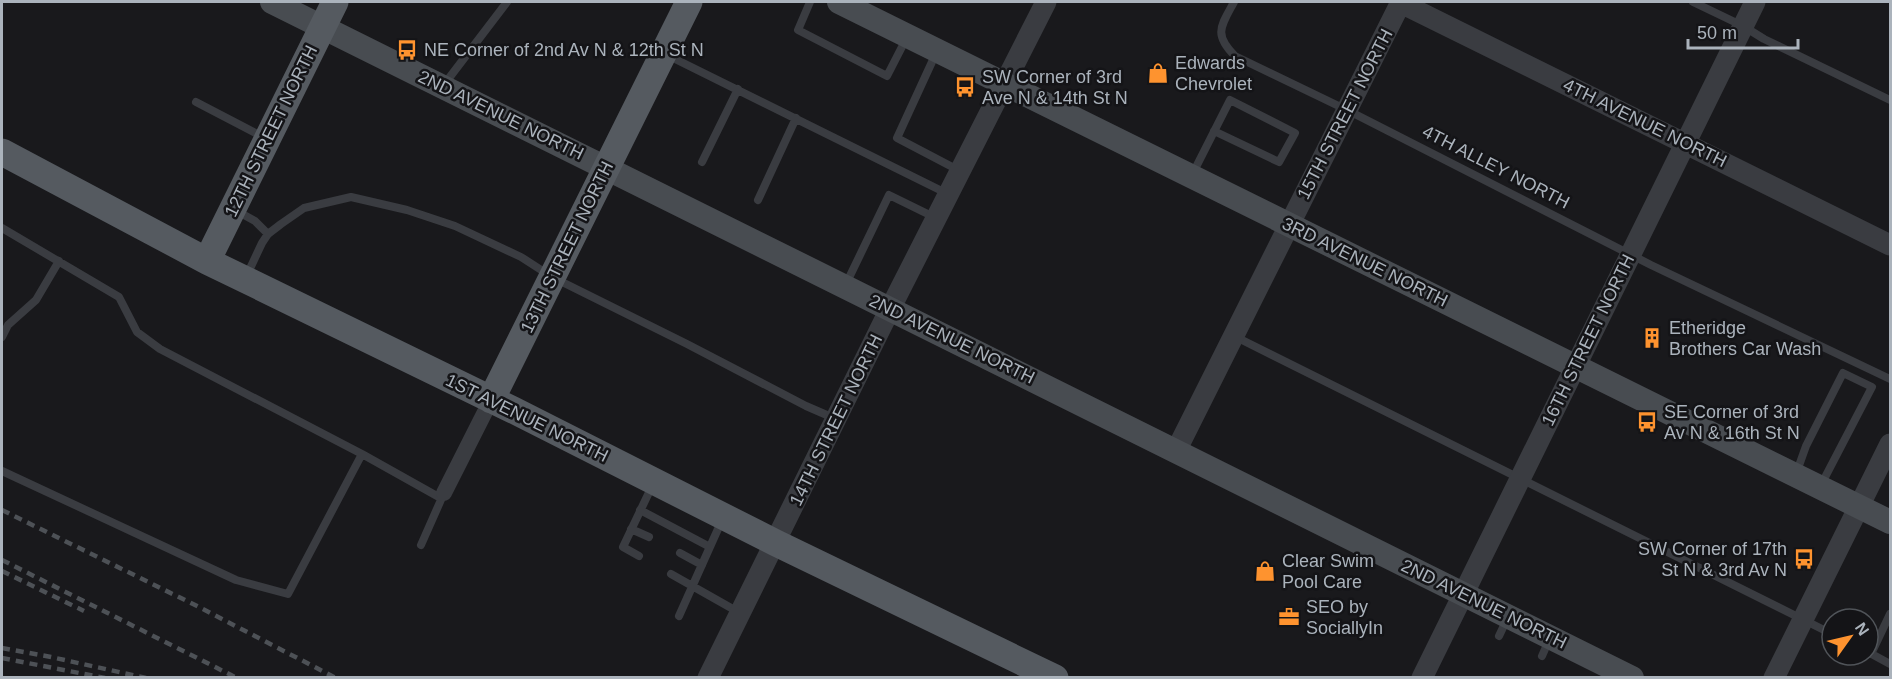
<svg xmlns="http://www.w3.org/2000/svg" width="1892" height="679" font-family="Arial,sans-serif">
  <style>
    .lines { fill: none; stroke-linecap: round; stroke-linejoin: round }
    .service { stroke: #3a3c41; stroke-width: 8 }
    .minor { stroke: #3a3c41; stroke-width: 16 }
    .tertiary { stroke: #3a3c41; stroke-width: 21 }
    .secondary { stroke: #484c51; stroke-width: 24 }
    .primary { stroke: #555a60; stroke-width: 27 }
    .rail { stroke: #4d5156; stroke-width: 4.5; stroke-dasharray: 8 6; stroke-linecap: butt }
    .labels { text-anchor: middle; stroke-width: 5; stroke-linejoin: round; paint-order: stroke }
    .poi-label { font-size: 18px; fill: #abb3bc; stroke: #141417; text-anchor: start }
    .street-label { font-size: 18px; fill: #abb3bc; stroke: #141417 }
  </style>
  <rect width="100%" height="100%" fill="#19191c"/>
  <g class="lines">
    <!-- service -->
    <path class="service" d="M 810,2 L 798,30 L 887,76 L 906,39
      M 1234,2 C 1221,26 1213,34 1235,56 L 1347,110 L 1651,265 L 1890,379
      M 1693,2 L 1743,26 L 1764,39 L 1890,100
      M 937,51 L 897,138 L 960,171
      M 667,55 L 948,194
      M 443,86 L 507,2
      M 196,102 L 265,138
      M 702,162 L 738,89
      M 1193,173 L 1230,100 L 1295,133 L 1279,162 L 1214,131
      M 758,200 L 796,118
      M 235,210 L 255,221 L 268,234
      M 2,228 L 119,297 L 137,332 L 160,349 L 362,454 L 437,496 L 444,493
      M 246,277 L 262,243 L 268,234 L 281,224 L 304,208 L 351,197 L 407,210 L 455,226 L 521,257 L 552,277 L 687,344 L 806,406 L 836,419
      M 846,284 L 889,195 L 936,218
      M 1234,336 L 1832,634
      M 2,337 L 8,325 L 36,300 L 59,261
      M 2,471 L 236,580 L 288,594 L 362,454
      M 1796,474 L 1806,446 L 1843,373 L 1872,387 L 1821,485
      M 640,510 L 710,547
      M 631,529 L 649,537
      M 421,545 L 444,493
      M 680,553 L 702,565
      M 639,556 L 623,547 L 653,484
      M 671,574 L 740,613
      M 679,616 L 722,520
      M 1499,636 L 1508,617
      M 1868,652 L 1890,664
      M 1871,654 L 1890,614
      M 1542,656 L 1549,640"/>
    <!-- minor -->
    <path class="minor" d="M 444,493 L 491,400"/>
    <!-- tertiary -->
    <path class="tertiary" d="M 1399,2 L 1890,245
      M 1176,451 L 1401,2
      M 708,678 L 890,309 L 1046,2
      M 1422,678 L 1755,2
      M 1774,678 L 1890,444"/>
    <!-- secondary -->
    <path class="secondary" d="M 272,2 L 1632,678
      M 839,2 L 1890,522"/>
    <!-- primary -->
    <path class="primary" d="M 2,152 L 207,261 L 513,410 L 776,543 L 1055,678
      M 207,261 L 335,2
      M 491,400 L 689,2"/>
    <!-- rail -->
    <path class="rail" d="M 2,510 L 193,604 L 336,678
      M 2,560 L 237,678
      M 2,571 L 84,611
      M 2,648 L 51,657 L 146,678
      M 2,658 L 105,678"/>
  </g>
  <!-- icons -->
  <defs>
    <g id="bus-bare" transform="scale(1.62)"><path d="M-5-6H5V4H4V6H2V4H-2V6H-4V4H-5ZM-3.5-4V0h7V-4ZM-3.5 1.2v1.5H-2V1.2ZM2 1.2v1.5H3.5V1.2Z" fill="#fe932f" stroke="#141417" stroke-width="2.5" paint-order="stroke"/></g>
    <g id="shop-bare" transform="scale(1.62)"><path d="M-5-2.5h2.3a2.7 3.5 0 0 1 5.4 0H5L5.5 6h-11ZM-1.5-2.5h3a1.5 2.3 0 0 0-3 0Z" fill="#fe932f" stroke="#141417" stroke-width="2.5" paint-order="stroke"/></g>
    <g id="building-bare" transform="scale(1.62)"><path d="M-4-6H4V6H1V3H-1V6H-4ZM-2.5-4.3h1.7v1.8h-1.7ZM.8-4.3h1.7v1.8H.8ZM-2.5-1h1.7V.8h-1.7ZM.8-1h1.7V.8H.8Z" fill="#fe932f" stroke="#141417" stroke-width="2.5" paint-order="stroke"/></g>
    <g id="office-bare" transform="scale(1.62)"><path d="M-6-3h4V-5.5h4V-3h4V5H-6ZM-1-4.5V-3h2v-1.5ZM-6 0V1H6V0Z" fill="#fe932f" stroke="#141417" stroke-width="2.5" paint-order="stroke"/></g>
  </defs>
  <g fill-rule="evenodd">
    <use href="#bus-bare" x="407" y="50"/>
    <use href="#shop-bare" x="1158" y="73"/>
    <use href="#bus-bare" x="965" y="87"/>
    <use href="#building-bare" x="1652" y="338"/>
    <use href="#bus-bare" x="1647" y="422"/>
    <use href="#bus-bare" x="1804" y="559"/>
    <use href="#shop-bare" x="1265" y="571"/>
    <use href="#office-bare" x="1289" y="617"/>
  </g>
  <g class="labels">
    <!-- poi labels -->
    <g class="poi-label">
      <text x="424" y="56">NE Corner of 2nd Av N &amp; 12th St N</text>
      <text x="1175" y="69">Edwards<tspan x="1175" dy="21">Chevrolet</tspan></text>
      <text x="982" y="83">SW Corner of 3rd<tspan x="982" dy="21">Ave N &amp; 14th St N</tspan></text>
      <text x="1669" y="334">Etheridge<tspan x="1669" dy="21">Brothers Car Wash</tspan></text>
      <text x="1664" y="418">SE Corner of 3rd<tspan x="1664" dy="21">Av N &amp; 16th St N</tspan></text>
      <text x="1787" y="555" text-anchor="end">SW Corner of 17th<tspan x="1787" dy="21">St N &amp; 3rd Av N</tspan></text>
      <text x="1282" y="567">Clear Swim<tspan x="1282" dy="21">Pool Care</tspan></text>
      <text x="1306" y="613">SEO by<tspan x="1306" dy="21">SociallyIn</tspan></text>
    </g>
    <!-- street labels -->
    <g class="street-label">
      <text transform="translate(1345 114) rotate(-63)" y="6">15TH STREET NORTH</text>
      <text transform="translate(501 115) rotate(26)" y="6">2ND AVENUE NORTH</text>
      <text transform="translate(1645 123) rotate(26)" y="6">4TH AVENUE NORTH</text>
      <text transform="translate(271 131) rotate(-64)" y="6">12TH STREET NORTH</text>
      <text transform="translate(1496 167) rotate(27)" y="6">4TH ALLEY NORTH</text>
      <text transform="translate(567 247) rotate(-64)" y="6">13TH STREET NORTH</text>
      <text transform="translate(1365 262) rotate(26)" y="6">3RD AVENUE NORTH</text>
      <text transform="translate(952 339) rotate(26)" y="6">2ND AVENUE NORTH</text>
      <text transform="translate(1588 340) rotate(-64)" y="6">16TH STREET NORTH</text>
      <text transform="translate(527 418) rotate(26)" y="6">1ST AVENUE NORTH</text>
      <text transform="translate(836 420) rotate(-64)" y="6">14TH STREET NORTH</text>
      <text transform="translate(1484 604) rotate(26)" y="6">2ND AVENUE NORTH</text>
    </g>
  </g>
  <!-- border -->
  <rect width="1892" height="679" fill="none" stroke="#abb3bc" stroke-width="6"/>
  <!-- north arrow -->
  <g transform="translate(1850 637) rotate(56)"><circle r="28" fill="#141417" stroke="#505459" stroke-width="1.5"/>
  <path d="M0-4.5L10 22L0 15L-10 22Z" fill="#fe932f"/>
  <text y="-9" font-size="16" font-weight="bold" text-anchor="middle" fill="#abb3bc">N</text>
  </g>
  <!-- scale -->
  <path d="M1688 39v9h110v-9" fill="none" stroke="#abb3bc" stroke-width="3"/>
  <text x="1697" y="39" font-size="18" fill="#abb3bc" stroke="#141417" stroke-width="4.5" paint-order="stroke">50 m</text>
</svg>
